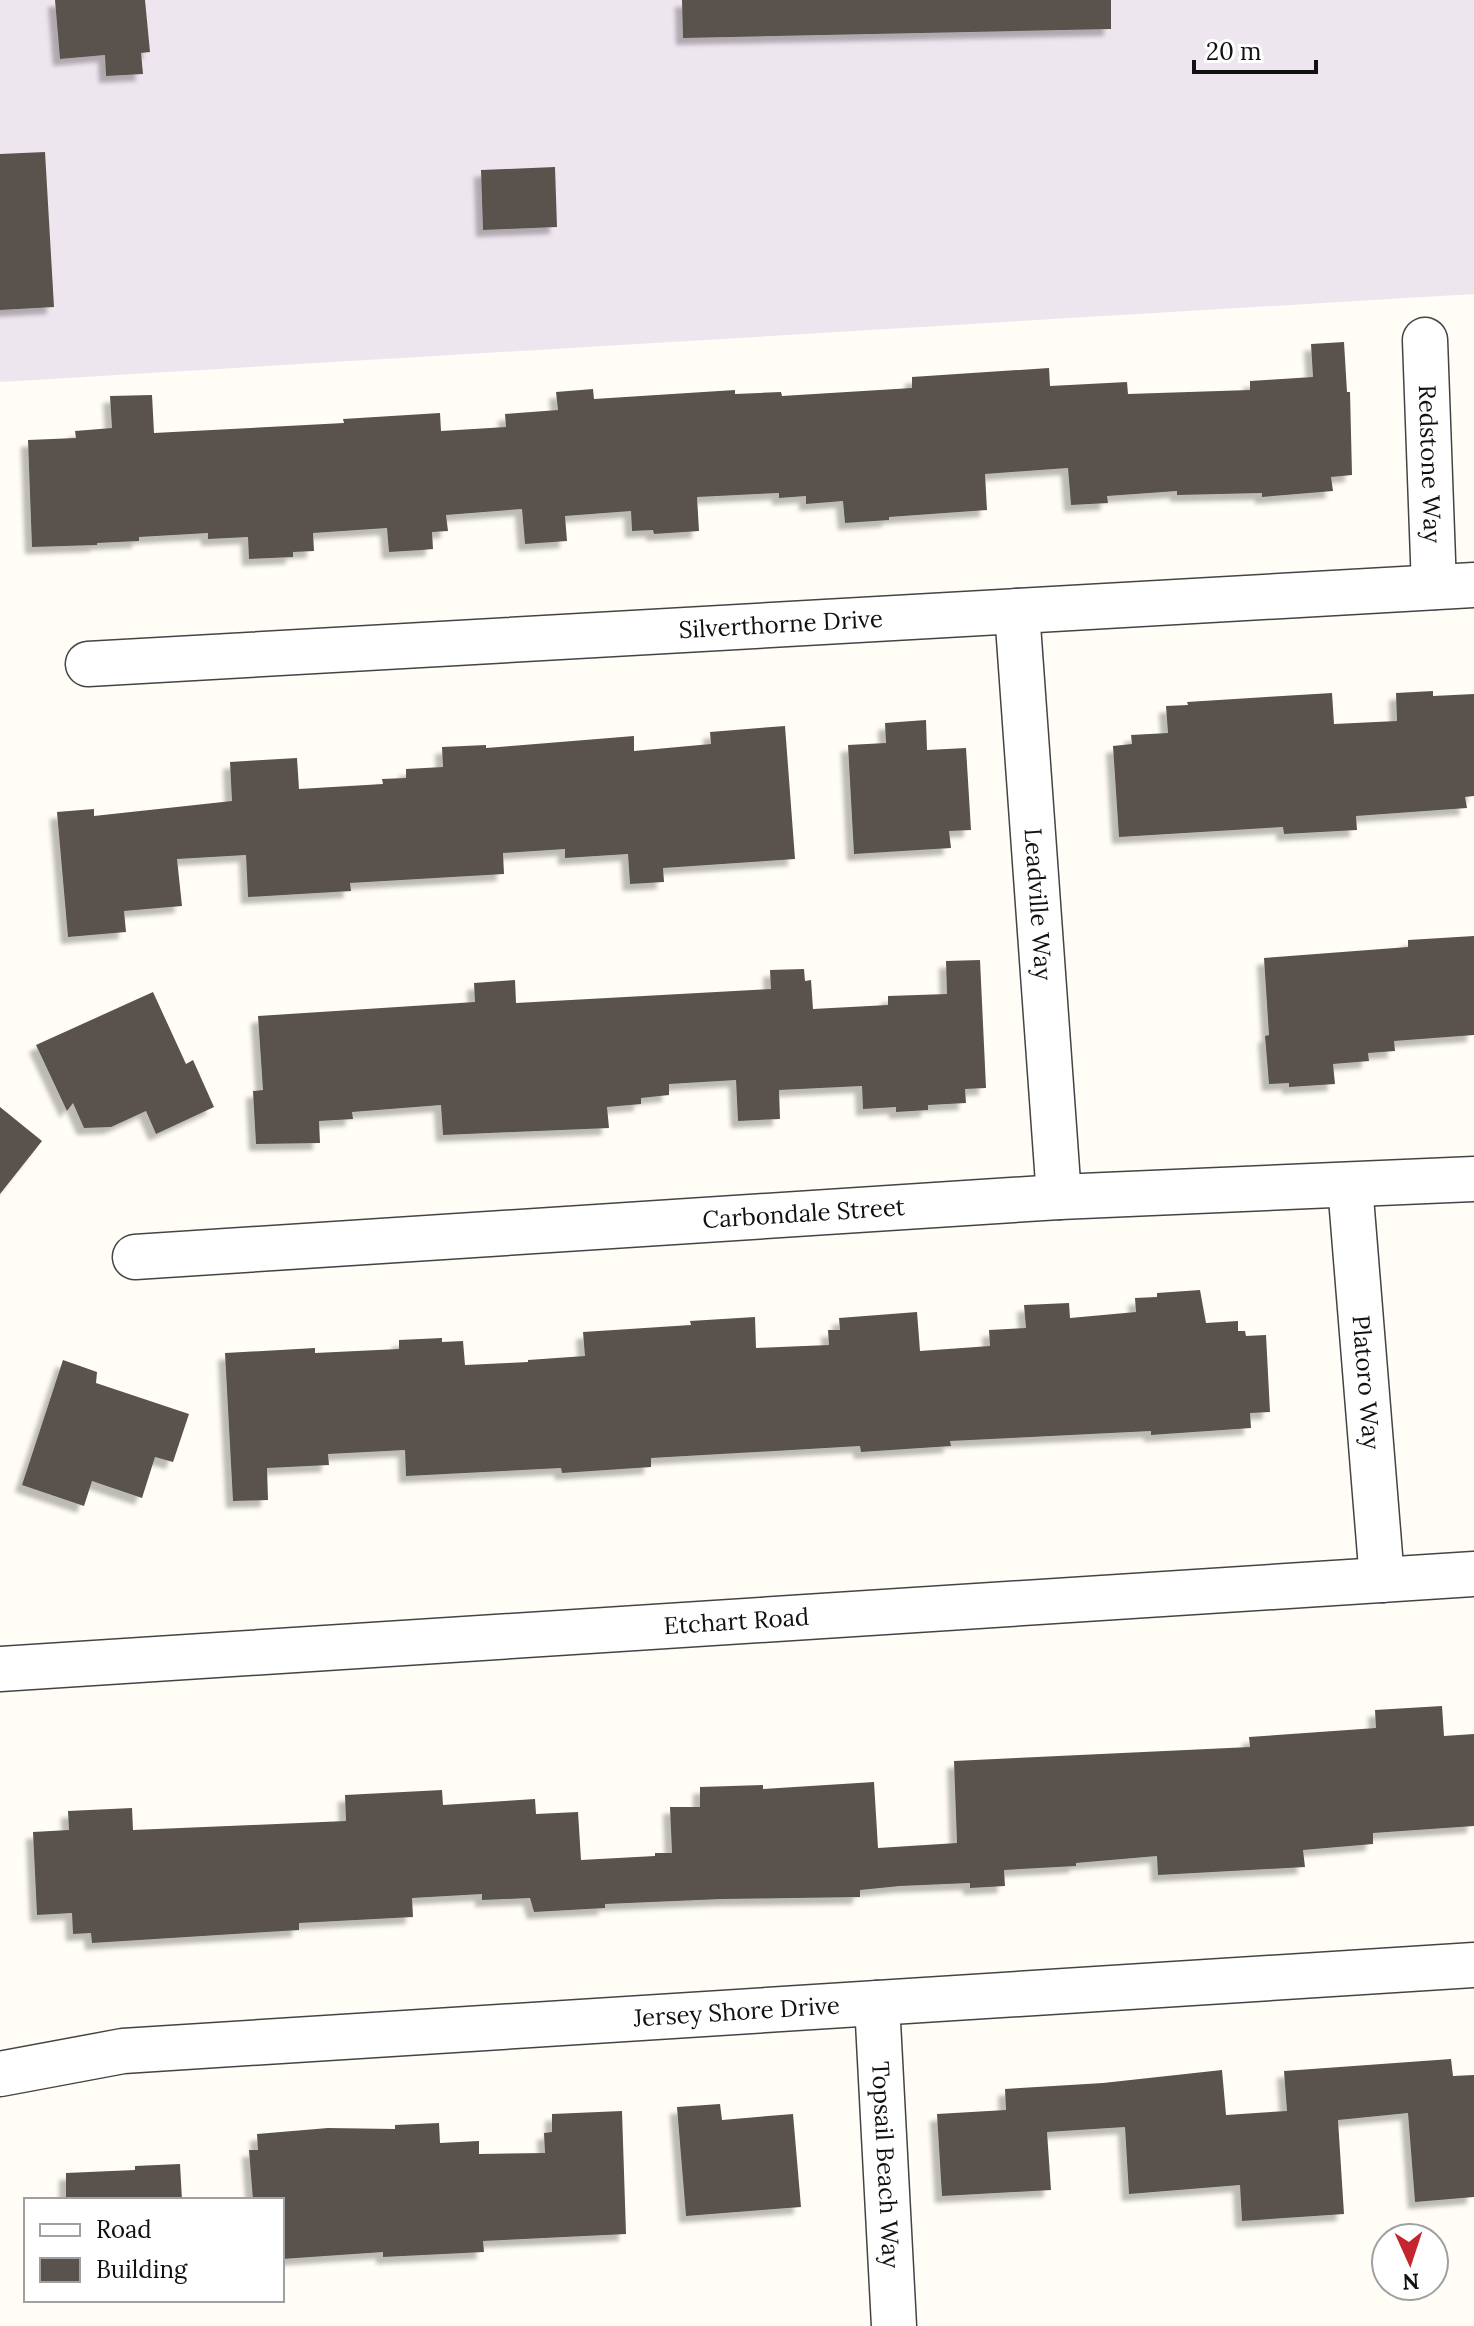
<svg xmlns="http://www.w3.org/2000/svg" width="1474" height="2326" font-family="Lora,serif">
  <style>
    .industrial { fill: #eee6ef }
    .building { fill: #5a524d; filter: url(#shadow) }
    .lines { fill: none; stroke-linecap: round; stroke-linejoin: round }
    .minor-casing { stroke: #444; stroke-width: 47 }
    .minor { stroke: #fff; stroke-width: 44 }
    .labels { text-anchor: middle; stroke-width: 8; stroke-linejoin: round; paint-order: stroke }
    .street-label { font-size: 24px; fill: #111; stroke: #fff }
  </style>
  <defs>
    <filter id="shadow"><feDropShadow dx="-7" dy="7" stdDeviation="2" flood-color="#0004"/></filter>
  </defs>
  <rect width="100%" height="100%" fill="#fffdf5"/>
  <!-- industrial -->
  <path class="industrial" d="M 0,0 L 1474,0 L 1474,294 L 0,382 Z"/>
  <!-- building -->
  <path class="building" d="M 55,0 L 145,0 L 150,52 L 141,53 L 143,74 L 106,76 L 105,55 L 60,59 Z
    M 682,0 L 1111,0 L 1111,29 L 683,38 Z
    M 45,152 L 54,307 L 0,310 L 0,154 Z
    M 555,167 L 557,227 L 483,230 L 481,170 Z
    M 1344,342 L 1347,392 L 1350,392 L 1352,475 L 1331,477 L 1333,491 L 1262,497 L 1262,493 L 1177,495 L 1177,491 L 1107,496 L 1108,503 L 1071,505 L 1068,468 L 985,474 L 987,510 L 889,517 L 889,520 L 845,523 L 843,501 L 806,504 L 806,496 L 779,498 L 779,493 L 697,497 L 699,531 L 654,534 L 653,530 L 632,531 L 631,511 L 565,516 L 567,541 L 525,544 L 522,509 L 446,515 L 448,531 L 432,532 L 433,549 L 422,550 L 389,552 L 387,528 L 313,533 L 314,551 L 293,552 L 293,557 L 249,559 L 248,537 L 208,539 L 208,533 L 139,537 L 139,541 L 97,543 L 97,545 L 32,547 L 28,440 L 76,438 L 75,431 L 112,428 L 110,396 L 152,395 L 154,433 L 344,423 L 343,419 L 440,413 L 441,431 L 506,427 L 505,414 L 558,410 L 556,392 L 593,389 L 594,399 L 735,390 L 735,394 L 781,392 L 782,396 L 912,388 L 912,377 L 1049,368 L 1050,386 L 1127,382 L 1128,394 L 1250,390 L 1250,381 L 1313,377 L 1311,344 Z
    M 1433,691 L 1433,696 L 1474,694 L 1474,796 L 1465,797 L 1467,808 L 1356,816 L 1357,830 L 1284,834 L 1283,827 L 1119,837 L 1113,746 L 1132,744 L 1131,735 L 1168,733 L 1166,706 L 1188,705 L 1187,702 L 1332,693 L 1334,724 L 1397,721 L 1396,693 Z
    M 926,720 L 927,750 L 966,748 L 971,830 L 949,831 L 951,848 L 854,854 L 848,745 L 886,743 L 885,723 Z
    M 785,726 L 795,859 L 663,868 L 664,882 L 630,884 L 628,854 L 565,858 L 565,849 L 503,853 L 504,874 L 350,883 L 351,891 L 248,897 L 246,855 L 177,859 L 182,906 L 124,911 L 126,932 L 68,937 L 57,812 L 94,809 L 94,816 L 232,801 L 230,762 L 297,758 L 299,789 L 383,784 L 382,779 L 406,778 L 406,769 L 443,767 L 442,747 L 486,745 L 486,748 L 634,736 L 634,751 L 711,744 L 710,732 Z
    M 1474,936 L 1474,1035 L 1394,1041 L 1395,1051 L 1368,1053 L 1369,1061 L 1333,1064 L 1335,1084 L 1289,1087 L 1289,1083 L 1269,1084 L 1265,1036 L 1269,1035 L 1264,958 L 1408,947 L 1408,940 Z
    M 980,960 L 986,1088 L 965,1089 L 966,1103 L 928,1105 L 928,1110 L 896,1112 L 896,1107 L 863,1109 L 862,1086 L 779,1090 L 780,1119 L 738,1121 L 736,1080 L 669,1084 L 669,1095 L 641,1098 L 641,1104 L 607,1107 L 609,1128 L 443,1135 L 441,1105 L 352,1112 L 353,1119 L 319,1121 L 320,1143 L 256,1144 L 253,1091 L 263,1090 L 258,1016 L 475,1002 L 474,983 L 515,980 L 516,1003 L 771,989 L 770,970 L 804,969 L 805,981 L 811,980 L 813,1009 L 888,1005 L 888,996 L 947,994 L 946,961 Z
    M 153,992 L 186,1064 L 193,1060 L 214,1107 L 156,1134 L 146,1111 L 111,1127 L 84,1128 L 73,1103 L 67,1111 L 36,1045 Z
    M 0,1107 L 42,1141 L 0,1194 Z
    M 1200,1290 L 1206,1323 L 1238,1321 L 1238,1331 L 1245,1331 L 1246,1336 L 1266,1335 L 1270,1412 L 1250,1413 L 1251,1428 L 1151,1435 L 1151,1431 L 950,1441 L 951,1446 L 861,1452 L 860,1446 L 651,1458 L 651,1467 L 562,1473 L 561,1468 L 406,1476 L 405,1450 L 328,1454 L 329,1465 L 267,1468 L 268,1500 L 233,1501 L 225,1353 L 315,1348 L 315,1353 L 399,1349 L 399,1340 L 442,1338 L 442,1342 L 463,1341 L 465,1365 L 528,1362 L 528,1360 L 585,1356 L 583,1332 L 691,1325 L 690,1321 L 755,1317 L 756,1348 L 829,1345 L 828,1330 L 840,1330 L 839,1318 L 917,1312 L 920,1351 L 990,1346 L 989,1330 L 1026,1328 L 1024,1305 L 1069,1303 L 1070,1318 L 1136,1312 L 1135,1298 L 1157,1297 L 1157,1293 Z
    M 63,1360 L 97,1372 L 96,1383 L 189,1414 L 173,1462 L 155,1457 L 142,1498 L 92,1481 L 84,1506 L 22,1485 Z
    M 1442,1706 L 1444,1736 L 1474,1734 L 1474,1826 L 1373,1833 L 1373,1844 L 1303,1850 L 1305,1867 L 1158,1875 L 1157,1856 L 1076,1863 L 1076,1866 L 1004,1870 L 1005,1886 L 970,1888 L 970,1883 L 900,1886 L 860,1890 L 860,1897 L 722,1899 L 605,1904 L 605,1908 L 534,1912 L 530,1898 L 482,1900 L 482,1894 L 412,1898 L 413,1917 L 299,1923 L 299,1930 L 92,1943 L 91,1933 L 73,1934 L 72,1913 L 37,1915 L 33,1832 L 69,1830 L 68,1811 L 132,1808 L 133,1830 L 346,1821 L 345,1795 L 442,1790 L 443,1805 L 535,1799 L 536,1814 L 578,1812 L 581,1860 L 655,1856 L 655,1853 L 672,1853 L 670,1807 L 700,1807 L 700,1787 L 763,1785 L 763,1789 L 874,1782 L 878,1848 L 957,1843 L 954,1761 L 1250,1747 L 1249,1737 L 1376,1728 L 1375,1710 Z
    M 1451,2059 L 1453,2076 L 1474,2075 L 1474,2197 L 1415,2202 L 1408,2113 L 1338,2120 L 1344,2214 L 1242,2221 L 1240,2185 L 1129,2194 L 1125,2127 L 1047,2132 L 1051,2190 L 942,2196 L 937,2114 L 1006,2110 L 1005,2089 L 1103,2083 L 1222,2070 L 1226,2115 L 1287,2111 L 1284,2071 Z
    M 720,2104 L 722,2120 L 793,2114 L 801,2207 L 686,2216 L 677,2107 Z
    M 622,2111 L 626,2234 L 483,2241 L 484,2252 L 383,2257 L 383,2252 L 282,2259 L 282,2200 L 253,2200 L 249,2150 L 258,2150 L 257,2134 L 328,2128 L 395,2129 L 395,2125 L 439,2123 L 440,2143 L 479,2141 L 479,2154 L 545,2153 L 544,2133 L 552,2132 L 552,2114 Z
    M 180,2164 L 182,2200 L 66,2200 L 66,2173 L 135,2170 L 135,2166 Z"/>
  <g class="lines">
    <!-- minor casing -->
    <g class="minor-casing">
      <g id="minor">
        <path id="s1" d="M 1425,340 L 1434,587"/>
        <path id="s2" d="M 1017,611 L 1059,1197"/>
        <path id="s3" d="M 88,664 L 1474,585"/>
        <path id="s4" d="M 1350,1185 L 1382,1580"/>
        <path id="s5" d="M 135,1257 L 1059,1197 L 1474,1179"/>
        <path id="s6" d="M 0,1669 L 1474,1574"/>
        <path id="s7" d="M 877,2003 L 894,2326"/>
        <path id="s8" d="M 0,2074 L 123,2051 L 1474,1965"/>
      </g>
    </g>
    <!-- minor -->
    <use href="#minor" class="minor"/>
  </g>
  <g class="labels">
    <!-- street labels -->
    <g class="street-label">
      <text dy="8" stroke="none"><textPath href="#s1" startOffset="124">Redstone Way</textPath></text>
      <text dy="8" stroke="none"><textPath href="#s3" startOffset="694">Silverthorne Drive</textPath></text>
      <text dy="8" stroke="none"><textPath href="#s2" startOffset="294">Leadville Way</textPath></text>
      <text dy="8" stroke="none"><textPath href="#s5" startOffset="670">Carbondale Street</textPath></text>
      <text dy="8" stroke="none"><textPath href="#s4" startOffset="198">Platoro Way</textPath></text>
      <text dy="8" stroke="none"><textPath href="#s6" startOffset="738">Etchart Road</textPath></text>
      <text dy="8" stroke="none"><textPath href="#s8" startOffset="740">Jersey Shore Drive</textPath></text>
      <text dy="8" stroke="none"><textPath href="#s7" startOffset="162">Topsail Beach Way</textPath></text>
    </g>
  </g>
  <!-- legend -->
  <rect x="24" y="2198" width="260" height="104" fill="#ffffff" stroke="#a0a0a0" stroke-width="2"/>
  <rect x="40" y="2224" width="40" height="12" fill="#ffffff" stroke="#a0a0a0" stroke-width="2"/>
  <text x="96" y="2238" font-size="24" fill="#111111">Road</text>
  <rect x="40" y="2258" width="40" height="24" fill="#5a524d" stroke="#a0a0a0" stroke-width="2"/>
  <text x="96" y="2278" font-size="24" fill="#111111">Building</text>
  <!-- north arrow -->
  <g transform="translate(1410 2262) rotate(177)"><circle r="38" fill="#ffffff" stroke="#a0a0a0" stroke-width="2"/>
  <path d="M0-6L14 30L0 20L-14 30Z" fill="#c4262e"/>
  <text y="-12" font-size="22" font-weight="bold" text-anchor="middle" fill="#111111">N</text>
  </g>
  <!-- scale -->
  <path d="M1194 60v12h122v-12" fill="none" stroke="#111111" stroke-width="4"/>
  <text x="1206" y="60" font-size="24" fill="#111111" stroke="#ffffff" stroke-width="6" paint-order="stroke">20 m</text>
</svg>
